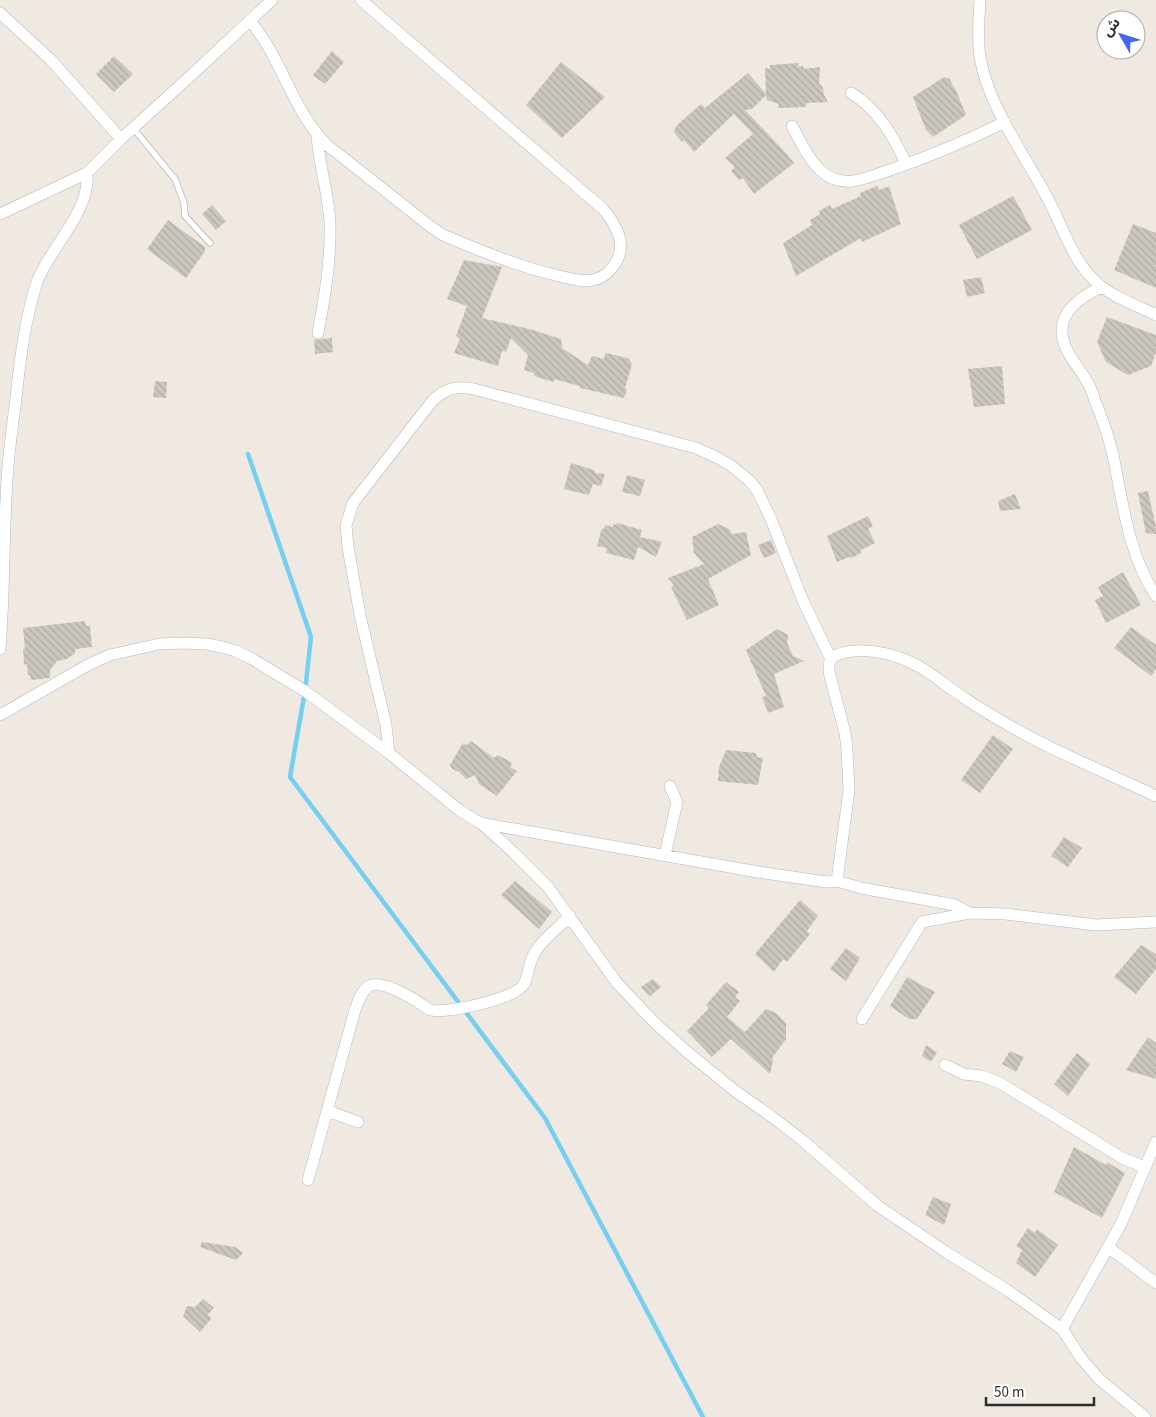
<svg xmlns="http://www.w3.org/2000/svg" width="1156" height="1417" font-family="'Source Sans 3','Noto Sans Arabic',sans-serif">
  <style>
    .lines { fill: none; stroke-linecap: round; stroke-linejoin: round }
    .stream { stroke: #75cff0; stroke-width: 4.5 }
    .building { fill: url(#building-back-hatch) }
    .lane-casing { stroke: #b4b7c1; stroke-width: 7 }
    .street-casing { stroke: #b4b7c1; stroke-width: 12 }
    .lane { stroke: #fff; stroke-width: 5.5 }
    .street { stroke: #fff; stroke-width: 11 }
  </style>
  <defs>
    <pattern id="building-back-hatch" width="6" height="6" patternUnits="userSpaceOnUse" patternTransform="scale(1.25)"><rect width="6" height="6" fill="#cbc7bf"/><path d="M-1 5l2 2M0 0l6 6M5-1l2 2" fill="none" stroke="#afaba4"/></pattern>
  </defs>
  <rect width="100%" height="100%" fill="#efe9e1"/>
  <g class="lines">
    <!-- stream -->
    <path class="stream" d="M 248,454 L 311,637 L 305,691 L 290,777 L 545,1118 L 703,1417"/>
  </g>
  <!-- building -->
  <path class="building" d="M 332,51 L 344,62 L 325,84 L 313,75 Z
    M 114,56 L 133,74 L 114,92 L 96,74 Z
    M 561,62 L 605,97 L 562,138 L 526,105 Z
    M 798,63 L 799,67 L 803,66 L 804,69 L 820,67 L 819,83 L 823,88 L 824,95 L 828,102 L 807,103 L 805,107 L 778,108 L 779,104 L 767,100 L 766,95 L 752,109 L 745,110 L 786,153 L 794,163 L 754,194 L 743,178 L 739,180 L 731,171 L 735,167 L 725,158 L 753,134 L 734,114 L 694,152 L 684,140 L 682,142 L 674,132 L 676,126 L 701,104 L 705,108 L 748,73 L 766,94 L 765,68 L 770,69 L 770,65 Z
    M 944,77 L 950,79 L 953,86 L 955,88 L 966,115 L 933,137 L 926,130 L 913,97 Z
    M 877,186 L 879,190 L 889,186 L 901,224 L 862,242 L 861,238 L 796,276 L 783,243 L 812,225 L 810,220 L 820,214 L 819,211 L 830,205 L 832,209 L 861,196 L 860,193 Z
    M 1013,196 L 1032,230 L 977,259 L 959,225 Z
    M 212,205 L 226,221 L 216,230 L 202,214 Z
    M 168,220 L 205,247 L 205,251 L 186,278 L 147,249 Z
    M 1133,224 L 1156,233 L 1156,288 L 1114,270 Z
    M 464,260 L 502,267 L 482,318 L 533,330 L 561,339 L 562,348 L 588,365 L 592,356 L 604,359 L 605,353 L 628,358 L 632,364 L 625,388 L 627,389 L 624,398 L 580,388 L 580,386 L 554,379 L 553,382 L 534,376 L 534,373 L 524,370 L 528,355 L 511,338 L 506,352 L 502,351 L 498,366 L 454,353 L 460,339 L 456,336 L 467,306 L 447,299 Z
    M 981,277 L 985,293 L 967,297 L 963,280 Z
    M 1107,317 L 1156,335 L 1156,352 L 1151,366 L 1128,375 L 1106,362 L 1097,342 Z
    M 332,338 L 333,352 L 315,354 L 314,340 Z
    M 1002,366 L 1005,404 L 974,407 L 968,369 Z
    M 155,381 L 167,382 L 166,398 L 153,397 Z
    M 571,463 L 594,470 L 595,473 L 605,474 L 601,486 L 593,484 L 589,495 L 564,489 Z
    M 627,475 L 645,480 L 640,496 L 622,492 Z
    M 1148,491 L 1156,527 L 1156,534 L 1146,533 L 1138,493 Z
    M 1015,494 L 1021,509 L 1000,511 L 998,501 Z
    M 868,516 L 873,526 L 868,529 L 875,543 L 861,550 L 861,553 L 852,558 L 849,557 L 837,562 L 827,536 Z
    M 617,523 L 642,530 L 640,537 L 662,542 L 656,557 L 638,547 L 634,560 L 606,553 L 607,548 L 597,546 L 602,528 L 604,529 L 605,525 L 613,527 L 613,524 L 616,525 Z
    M 718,524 L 729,529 L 732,534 L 746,532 L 751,555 L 708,579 L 719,605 L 687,620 L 671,587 L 674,585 L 668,578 L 704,564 L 694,553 L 692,537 Z
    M 771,540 L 776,553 L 764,558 L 758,545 Z
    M 1123,572 L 1141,605 L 1106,623 L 1095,600 L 1103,596 L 1098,587 Z
    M 85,621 L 86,626 L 90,625 L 92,647 L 76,649 L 74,654 L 67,659 L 57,661 L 50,670 L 50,678 L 31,680 L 30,675 L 28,675 L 27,664 L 24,665 L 23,649 L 25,649 L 23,628 Z
    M 1131,627 L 1156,645 L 1156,669 L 1151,676 L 1114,648 Z
    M 777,629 L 788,635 L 787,643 L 793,656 L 804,661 L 774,674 L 784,707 L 768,713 L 762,697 L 766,696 L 746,650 Z
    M 993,735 L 1013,749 L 980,793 L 961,780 Z
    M 471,741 L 494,758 L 498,755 L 512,763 L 510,767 L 517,771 L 497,796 L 479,784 L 475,775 L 466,779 L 459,772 L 452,769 L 450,765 L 463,743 L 467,745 Z
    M 726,750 L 756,753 L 757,757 L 763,758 L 758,785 L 718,781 L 719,767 Z
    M 1064,837 L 1082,848 L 1068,867 L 1051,856 Z
    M 515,881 L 552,912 L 539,929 L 501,895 Z
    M 800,900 L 818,916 L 807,931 L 810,934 L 787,962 L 783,959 L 774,972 L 755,954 Z
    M 1141,945 L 1156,954 L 1156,969 L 1136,994 L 1114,977 Z
    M 846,948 L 860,958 L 846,981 L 830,969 Z
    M 907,977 L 935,992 L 917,1019 L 909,1019 L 890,1006 Z
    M 653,979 L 661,987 L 650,996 L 641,987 Z
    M 726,982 L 739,992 L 735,997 L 740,1001 L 727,1017 L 745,1032 L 766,1009 L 776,1013 L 786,1023 L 786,1039 L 772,1058 L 773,1061 L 770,1074 L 731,1039 L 712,1057 L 687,1031 L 709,1008 L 706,1005 Z
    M 1148,1037 L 1156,1043 L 1156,1079 L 1126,1070 Z
    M 926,1045 L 937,1052 L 931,1062 L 922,1056 Z
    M 1010,1051 L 1024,1057 L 1016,1072 L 1002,1064 Z
    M 1077,1053 L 1090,1064 L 1068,1096 L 1054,1084 Z
    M 1074,1147 L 1106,1165 L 1107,1162 L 1125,1173 L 1102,1218 L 1054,1192 Z
    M 933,1197 L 951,1204 L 944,1225 L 925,1215 Z
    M 1028,1228 L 1035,1233 L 1037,1229 L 1058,1245 L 1035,1277 L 1016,1263 L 1022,1250 L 1016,1246 Z
    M 202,1242 L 235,1247 L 243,1253 L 236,1260 L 200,1247 Z
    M 203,1299 L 214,1308 L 208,1314 L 211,1319 L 200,1332 L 183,1316 L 187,1306 L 195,1307 Z"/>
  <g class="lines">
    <!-- lane casing -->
    <g class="lane-casing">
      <path id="lane" d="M 133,128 L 175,179 L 184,203 L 185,216 L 210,243"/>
    </g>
    <!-- street casing -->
    <g class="street-casing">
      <path id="street" d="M 980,0 C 979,19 977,38 980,57 C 989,109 1025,154 1049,201 C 1063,228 1073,261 1096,282 C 1112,297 1136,305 1156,315
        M 0,13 L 51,60 L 121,139
        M 250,21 C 282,58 292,110 327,145 L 431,227 L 443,235 C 479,250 516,266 555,275 C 567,278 580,282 593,280 C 604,278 614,268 618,258 C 626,240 614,222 603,209 L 361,0
        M 851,93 C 878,109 894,137 906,164
        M 792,126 C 802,144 813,171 834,179 C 840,181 846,182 853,181 C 866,179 880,173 893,169 C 931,156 968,140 1005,122
        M 317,135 C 319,164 328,192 330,222 C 331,260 325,296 318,333
        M 0,214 L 87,173
        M 1102,287 C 1084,295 1063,308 1062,329 C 1061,349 1077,364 1086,380 C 1090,386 1093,394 1095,401 C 1102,418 1109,437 1113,455 C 1123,503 1128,554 1156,596
        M 0,649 C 5,588 3,527 8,466 C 10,444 13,421 16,398 C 20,360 25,319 37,282 C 49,248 91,212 87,173 L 121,139 L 186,80 L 272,0
        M 0,715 L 88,665 L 110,655 L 159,644 L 181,643 L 207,644 L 222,647 L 236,651 L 252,659 L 305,691 L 389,753 L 459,810 L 480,823 L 758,872 L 827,882 L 837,881 L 849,790 L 847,749 L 845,733 L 829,672 L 829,664 L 832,657 C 851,646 883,651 903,659 C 925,667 943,684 963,697 C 977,707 991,715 1005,723 C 1054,752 1106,772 1156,796
        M 389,753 L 386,725 L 360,615 L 348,547 L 346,525 L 353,503 L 433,400 C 447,388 455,386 474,389 L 696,448 L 716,457 L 730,465 L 750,481 L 757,490 L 771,519 L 803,601 L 831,659
        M 481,823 L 513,852 L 548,887 L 617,983 L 654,1022 L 686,1051 L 735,1091 L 771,1116 L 802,1140 L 878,1206 L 946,1252 L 1007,1290 L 1062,1329 L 1081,1358 L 1099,1379 L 1145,1417
        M 665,855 L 677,802 L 670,786
        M 837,881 L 861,888 L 955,905 L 970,913 L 1005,914 L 1096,925 L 1156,922
        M 862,1019 L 922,922 L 970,913
        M 945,1065 L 964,1074 L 982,1076 L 1000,1083 L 1124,1159 L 1145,1167
        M 327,1111 L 358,1122
        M 308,1180 L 355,1010 C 358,1002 361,991 369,986 C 382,978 419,1002 430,1010 C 446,1014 516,999 524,984 C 529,975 529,961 535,952 C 541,941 560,926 570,916
        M 1108,1247 L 1156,1283
        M 1062,1329 L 1121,1224 L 1156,1142"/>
    </g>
    <!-- lane -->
    <use href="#lane" class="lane"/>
    <!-- street -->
    <use href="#street" class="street"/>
  </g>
  <!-- north arrow -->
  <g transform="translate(1121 35) rotate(309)"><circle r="24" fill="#ffffff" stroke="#ababab"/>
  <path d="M0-4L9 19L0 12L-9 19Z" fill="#4264fb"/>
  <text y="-8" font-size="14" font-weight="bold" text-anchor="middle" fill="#2e2e2e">ش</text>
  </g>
  <!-- scale -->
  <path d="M986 1397v8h108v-8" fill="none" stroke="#2e2e2e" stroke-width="2.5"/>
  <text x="994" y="1397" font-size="15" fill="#2e2e2e" stroke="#ffffff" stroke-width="4" paint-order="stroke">50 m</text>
</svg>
